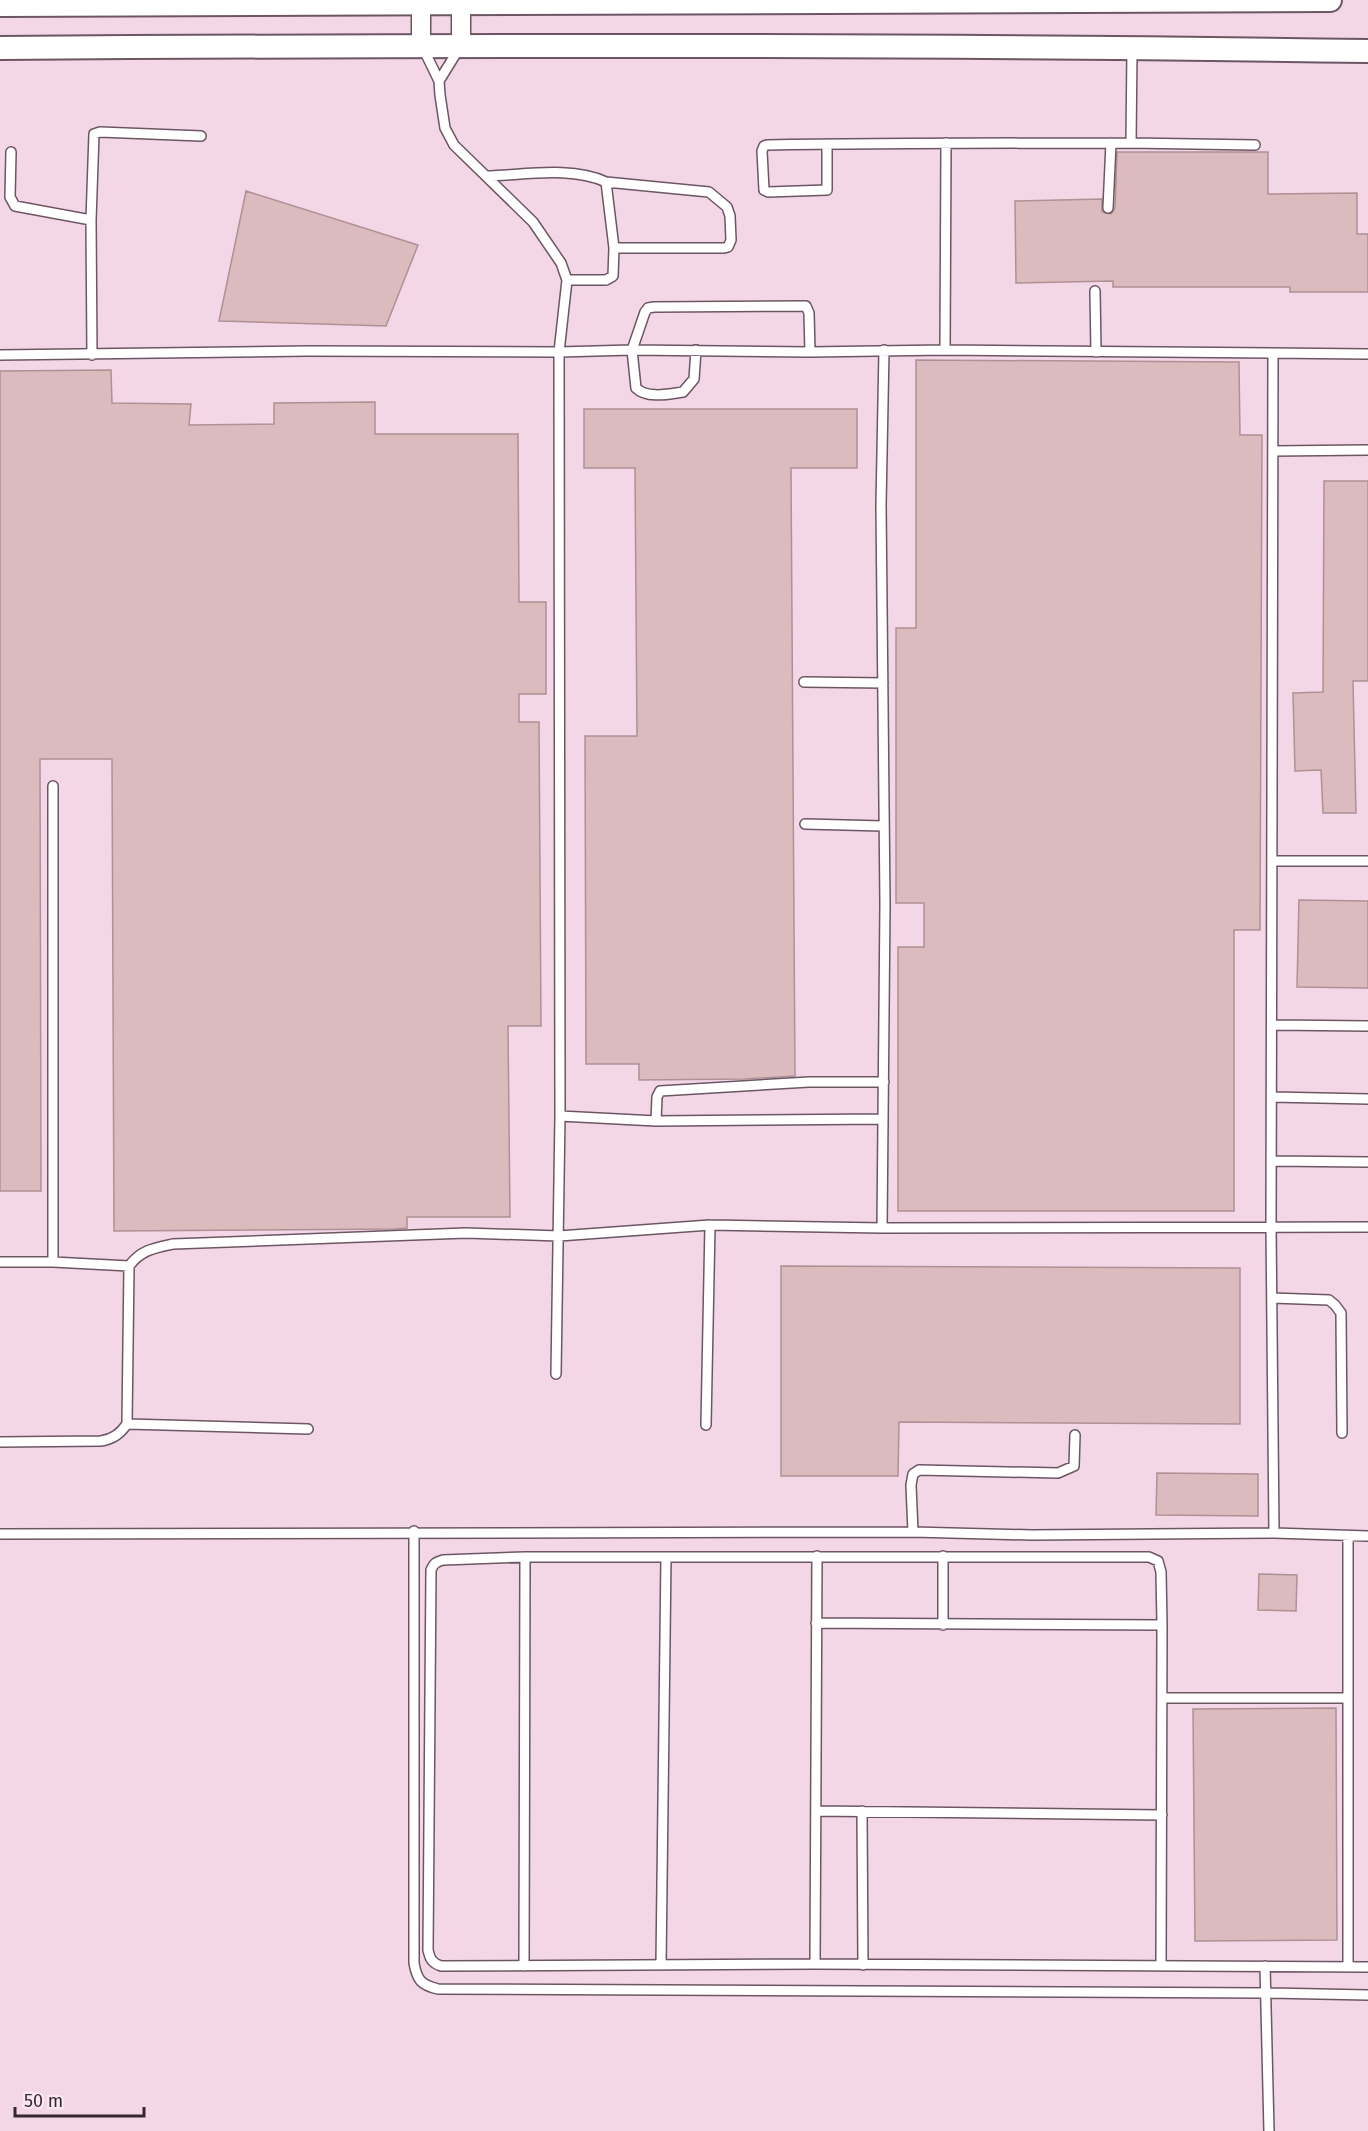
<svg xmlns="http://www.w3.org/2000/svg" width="1368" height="2131" font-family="'Fira Sans',sans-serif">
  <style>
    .building { fill: #dbbbbe; stroke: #af9094; stroke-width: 1.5 }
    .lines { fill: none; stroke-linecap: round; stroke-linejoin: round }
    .service-casing { stroke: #6d5664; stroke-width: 12 }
    .minor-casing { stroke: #6d5664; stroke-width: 21 }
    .tertiary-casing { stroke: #6d5664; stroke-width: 26 }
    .service { stroke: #fff; stroke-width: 9 }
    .minor { stroke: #fff; stroke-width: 18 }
    .tertiary { stroke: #fff; stroke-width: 22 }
  </style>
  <rect width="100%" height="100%" fill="#f3d7e7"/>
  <!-- building -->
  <path class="building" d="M 1117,152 L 1268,152 L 1268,194 L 1357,193 L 1357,234 L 1368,234 L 1368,292 L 1290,292 L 1290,287 L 1113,287 L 1113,281 L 1016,283 L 1015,201 L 1102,199 L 1102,212 L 1111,214 L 1115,208 Z
    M 246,191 L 418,245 L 386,326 L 219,321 Z
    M 916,360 L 1239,362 L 1240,435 L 1262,435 L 1260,930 L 1234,930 L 1234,1211 L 898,1211 L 898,947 L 924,947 L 924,903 L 896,903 L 896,628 L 916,628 Z
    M 111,370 L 112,403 L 191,404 L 189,425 L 274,424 L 274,403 L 375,402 L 375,434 L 518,434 L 519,602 L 546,602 L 546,694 L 519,694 L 519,722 L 539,722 L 541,1026 L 508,1026 L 510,1217 L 407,1217 L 407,1228 L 395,1229 L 114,1231 L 112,759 L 40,759 L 41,1191 L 0,1191 L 0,371 Z
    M 584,409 L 857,409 L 857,468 L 791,468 L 795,1076 L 744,1079 L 639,1080 L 639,1064 L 586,1064 L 585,736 L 637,736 L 635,468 L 584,468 Z
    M 1324,481 L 1368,481 L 1368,681 L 1353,681 L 1356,813 L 1323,813 L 1321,770 L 1295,771 L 1293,693 L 1323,692 Z
    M 1299,900 L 1368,901 L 1368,988 L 1297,987 Z
    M 781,1266 L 1240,1268 L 1240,1424 L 899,1422 L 898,1476 L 781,1476 Z
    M 1157,1473 L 1258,1474 L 1258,1516 L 1156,1515 Z
    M 1259,1574 L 1297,1575 L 1296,1611 L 1258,1610 Z
    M 1336,1708 L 1337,1940 L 1195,1941 L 1193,1709 Z"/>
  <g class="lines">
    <!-- service casing -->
    <g class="service-casing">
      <path id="service" d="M 422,46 L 439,81 L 440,95 L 445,128 L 454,145 L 533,222 L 561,263 L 567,280 L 559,352 L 560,1116 L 556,1374
        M 439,81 L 460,47
        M 1131,143 L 1255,145
        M 827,144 L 827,190 L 768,192 L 764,190 L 762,151 L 764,146 L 767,145 C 889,143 1010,143 1131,143 L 1132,50
        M 11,152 L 10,197 L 15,206 L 91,220 L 92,355
        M 487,176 C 524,175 572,166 606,182 L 614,248 L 613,276 L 606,280 L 567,280
        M 606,182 L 709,192 L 727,207 L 730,216 L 731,240 L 728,247 L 724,248 L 614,248
        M 1108,208 L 1111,143
        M 91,220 L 94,134 L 100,132 L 201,136
        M 1095,291 L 1096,352
        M 696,350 L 694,379 L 683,392 C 669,394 647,399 636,388 L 632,350 L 645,312 L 648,308 L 654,307 L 806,306 L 809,313 L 810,352
        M 945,350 L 946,143
        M 1273,354 L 1271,1226 L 1274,1533
        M 0,355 L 308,351 L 559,352 L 632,350 L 810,352 L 945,350 L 1368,354
        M 1273,451 L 1368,450
        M 804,682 L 883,683
        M 53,786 L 53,1262
        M 805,824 L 883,826
        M 1272,861 L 1368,861
        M 1272,1025 L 1368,1026
        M 1272,1097 L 1368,1099
        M 560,1116 L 656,1121 L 882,1119
        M 656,1121 L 657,1097 L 660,1091 L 809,1082 L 884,1082
        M 1272,1161 L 1368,1162
        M 882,1228 L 885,904 L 881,505 L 884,350
        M 0,1262 L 53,1262 L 129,1266 C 141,1250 154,1248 173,1244 L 466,1233 L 559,1236 L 710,1225 L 882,1228 L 1368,1227
        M 1272,1298 L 1329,1300 L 1335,1305 L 1341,1313 L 1342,1433
        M 127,1424 L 308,1429
        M 706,1425 L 710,1225
        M 0,1442 L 101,1441 C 113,1439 120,1434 127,1424 L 129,1266
        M 414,1531 L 414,1963 C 417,1980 421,1985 438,1989 L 1266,1993 L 1368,1995
        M 913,1532 L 911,1485 L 913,1474 L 919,1470 L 1058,1473 L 1074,1466 L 1075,1435
        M 0,1534 L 913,1532 L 1032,1535 L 1274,1533 L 1368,1536
        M 816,1623 L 1162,1625
        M 943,1625 L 943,1556
        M 1162,1698 L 1348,1698
        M 817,1811 L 1162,1815
        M 862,1811 L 863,1965
        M 815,1964 L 817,1556
        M 661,1965 L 666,1557
        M 524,1966 L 525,1557
        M 1161,1966 L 1162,1625 L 1161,1572 L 1158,1561 L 1149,1557 L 525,1557 L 443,1560 C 436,1562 434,1563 431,1570 L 428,1950 C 430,1959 432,1963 441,1966 L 815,1964 L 1368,1967
        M 1265,1966 L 1269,2131
        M 1348,1967 L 1348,1536"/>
    </g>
    <!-- minor casing -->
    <g class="minor-casing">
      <path id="minor" d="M 421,0 L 421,45
        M 461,45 L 461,0"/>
    </g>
    <!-- tertiary casing -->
    <g class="tertiary-casing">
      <path id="tertiary" d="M 0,5 L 1330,0
        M 0,48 C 456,45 912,44 1368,51"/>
    </g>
    <!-- service -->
    <use href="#service" class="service"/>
    <!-- minor -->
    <use href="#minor" class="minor"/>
    <!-- tertiary -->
    <use href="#tertiary" class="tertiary"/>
  </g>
  <!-- scale -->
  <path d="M15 2107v9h129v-9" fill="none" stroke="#33292f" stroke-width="3"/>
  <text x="24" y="2107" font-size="18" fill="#33292f" stroke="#fce6f2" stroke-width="4.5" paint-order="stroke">50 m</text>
</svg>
